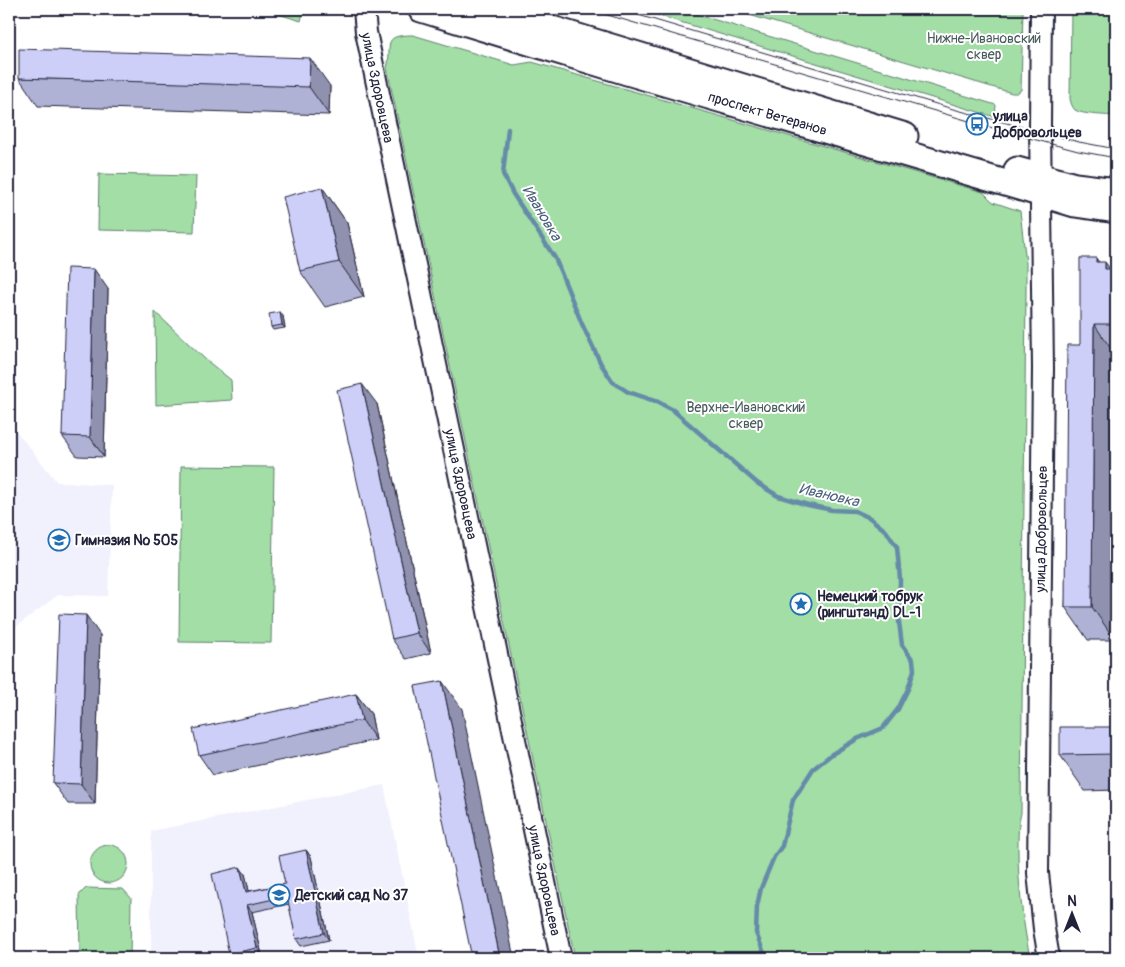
<svg xmlns="http://www.w3.org/2000/svg" width="1125" height="967" font-family="Pangolin,sans-serif">
  <style>
    .built { fill: #f0f1fd }
    .green { fill: #a2dea5; stroke: #628070 }
    .lines { fill: none; stroke-linecap: round; stroke-linejoin: round }
    .stream { stroke: #658ba9; stroke-width: 4.5 }
    .minor-casing { stroke: #22223b; stroke-width: 24 }
    .major-casing { stroke: #22223b; stroke-width: 29 }
    .minor { stroke: #fff; stroke-width: 20 }
    .major { stroke: #fff; stroke-width: 25 }
    .tram { stroke: #22223b; stroke-width: 1 }
    .wall { fill: #b0b2d5; stroke: #22223b }
    .shaded-wall { fill: #9091ae; stroke: #22223b }
    .building { fill: #cdcff8; stroke: #22223b }
    .labels { text-anchor: middle; stroke-width: 4; stroke-linejoin: round; paint-order: stroke }
    .park-label { font-size: 14px; fill: #485a5b; stroke: #fff }
    .street-label { font-size: 14px; fill: #22223b; stroke: #fff }
    .poi-label { font-size: 14px; font-weight: bold; fill: #22223b; stroke: #fff; text-anchor: start }
    .water-label { font-size: 15px; font-style: italic; fill: #495f7b; stroke: #fff }
  </style>
  <rect width="100%" height="100%" fill="#fff"/>
  <filter id="ink" filterUnits="userSpaceOnUse"><feTurbulence type="fractalNoise" baseFrequency=".02" numOctaves="2"/><feDisplacementMap in="SourceGraphic" scale="10" xChannelSelector="R" yChannelSelector="G"/><feConvolveMatrix kernelMatrix="1 2 1 2 8 2 1 2 1" color-interpolation-filters="sRGB"/></filter>
  <g filter="url(#ink)">
    <!-- built -->
    <path class="built" d="M 9,422 L 57,482 L 112,485 L 108,596 L 58,595 L 9,632 Z
      M 384,785 L 419,958 L 151,958 L 151,831 Z"/>
    <!-- green -->
    <path class="green" d="M 262,9 L 304,9 L 301,21 Z
      M 637,9 L 679,9 L 996,105 L 995,117 Z
      M 729,9 L 1023,9 L 1021,90 L 1017,93 L 1012,93 Z
      M 1071,9 L 1116,9 L 1116,116 C 1106,115 1083,115 1075,110 C 1072,107 1071,103 1070,99 Z
      M 413,35 L 514,65 L 532,62 L 983,192 L 993,202 L 1020,211 L 1026,263 L 1026,291 L 1021,813 C 1018,825 1018,837 1018,849 C 1018,886 1023,922 1030,958 L 575,958 L 387,68 C 393,45 380,35 413,35 Z
      M 99,174 L 196,176 L 194,232 L 98,230 Z
      M 155,312 L 206,360 L 231,380 L 232,400 L 156,405 Z
      M 181,466 L 274,467 L 271,643 L 179,642 Z
      M90 864a19 19 0 1 1 38 0a19 19 0 1 1-38 0Z
      M 86,888 L 123,889 L 131,898 L 130,958 L 80,958 L 79,895 Z"/>
    <g class="lines">
      <!-- stream -->
      <path class="stream" d="M 508,129 L 503,174 L 513,194 L 555,258 L 582,324 L 601,364 L 613,382 L 628,392 L 658,402 L 673,410 L 757,483 L 778,496 L 808,505 L 832,510 L 855,511 L 870,518 L 886,531 L 897,547 L 900,579 L 899,622 L 902,645 L 913,660 L 914,670 L 908,689 L 898,709 L 883,728 L 857,739 L 832,754 L 813,769 L 793,800 L 782,846 L 774,857 L 761,888 L 757,906 L 756,933 L 766,958"/>
      <!-- minor casing -->
      <g class="minor-casing">
        <g id="minor">
          <path id="s1" d="M 364,9 L 366,32 L 561,958"/>
          <path d="M 1041,9 L 1040,125 L 1043,368 L 1038,873 L 1044,929 L 1049,958"/>
        </g>
      </g>
      <!-- major casing -->
      <g class="major-casing">
        <g id="major">
          <path id="s2" d="M 421,9 L 627,72 L 1009,184 L 1075,204 L 1116,210"/>
          <path d="M 486,9 L 905,136"/>
          <path d="M 1017,170 L 1075,186 L 1116,191"/>
        </g>
      </g>
      <!-- minor -->
      <use href="#minor" class="minor"/>
      <!-- major -->
      <use href="#major" class="major"/>
      <!-- tram -->
      <path class="tram" d="M 587,9 L 1010,133 L 1078,151 L 1116,158
        M 618,9 L 953,109 L 1079,142 L 1116,149"/>
    </g>
    <!-- wall -->
    <path class="wall" d="M 9,9 L 27,9 L 27,10 Z
      M 19,78 L 330,86 L 329,115 L 38,106 Z
      M 322,187 L 347,223 L 364,297 L 325,307 L 300,271 Z
      M 1099,262 L 1111,269 L 1116,277 L 1116,506 L 1115,640 L 1088,640 L 1065,607 L 1080,345 Z
      M 108,289 L 104,457 L 77,456 L 62,436 Z
      M 283,316 L 285,328 L 273,330 L 271,327 Z
      M 377,404 L 431,653 L 406,659 L 392,639 Z
      M 100,635 L 95,804 L 68,804 L 53,783 Z
      M 356,694 L 371,714 L 376,740 L 213,775 L 199,755 Z
      M 1116,727 L 1116,790 L 1085,791 L 1060,755 Z
      M 306,850 L 311,857 L 329,940 L 301,946 L 296,939 L 289,904 L 252,912 L 262,955 L 249,958 L 232,958 L 229,954 L 245,874 L 249,891 L 285,884 Z"/>
    <!-- shaded-wall -->
    <path class="shaded-wall" d="M 310,58 L 330,86 L 329,115 L 309,87 Z
      M 322,187 L 347,223 L 364,297 L 339,262 Z
      M 1096,258 L 1111,279 L 1105,269 L 1105,262 L 1116,277 L 1116,291 L 1096,262 Z
      M 94,269 L 108,289 L 104,457 L 90,437 Z
      M 280,312 L 283,316 L 285,328 L 282,325 Z
      M 1094,324 L 1116,356 L 1115,640 L 1092,607 Z
      M 362,384 L 377,404 L 431,653 L 417,633 Z
      M 86,615 L 100,635 L 95,804 L 81,784 Z
      M 442,681 L 462,709 L 514,958 L 500,958 Z
      M 356,694 L 371,714 L 376,740 L 362,720 Z
      M 306,850 L 311,857 L 329,940 L 324,933 Z
      M 240,867 L 245,874 L 251,899 L 246,892 Z
      M 247,905 L 252,912 L 262,955 L 257,948 Z"/>
    <!-- building -->
    <path class="building" d="M 19,49 L 310,58 L 309,87 L 19,78 Z
      M 322,187 L 339,262 L 300,271 L 283,197 Z
      M 1080,258 L 1096,258 L 1096,262 L 1105,262 L 1105,269 L 1111,269 L 1111,282 L 1116,282 L 1116,324 L 1094,324 L 1092,607 L 1065,607 L 1067,345 L 1080,345 Z
      M 67,268 L 94,269 L 90,437 L 62,436 Z
      M 280,312 L 282,325 L 271,327 L 269,314 Z
      M 362,384 L 417,633 L 392,639 L 337,390 Z
      M 59,614 L 86,615 L 81,784 L 53,783 Z
      M 442,681 L 500,958 L 472,958 L 415,686 Z
      M 356,694 L 362,720 L 199,755 L 193,729 Z
      M 1060,727 L 1116,727 L 1116,754 L 1060,755 Z
      M 306,850 L 324,933 L 296,939 L 287,896 L 247,905 L 257,948 L 229,954 L 212,874 L 240,867 L 246,892 L 285,884 L 279,856 Z"/>
  </g>
  <!-- icons -->
  <defs>
    <g id="bus-ring" transform="scale(1.125)"><circle r="9.5" fill="#fff" stroke="#1f6fb2" stroke-width="1.5"/><path d="M-5-6H5V4H4V6H2V4H-2V6H-4V4H-5ZM-3.5-4V0h7V-4ZM-3.5 1.2v1.5H-2V1.2ZM2 1.2v1.5H3.5V1.2Z" fill="#1f6fb2"/></g>
    <g id="school-ring" transform="scale(1.125)"><circle r="9.5" fill="#fff" stroke="#1f6fb2" stroke-width="1.5"/><path d="M0-5L7-2L0 1L-7-2ZM-4 1L0 2.5L4 1V4Q0 6-4 4Z" fill="#1f6fb2"/></g>
    <g id="sight-ring" transform="scale(1.125)"><circle r="9.5" fill="#fff" stroke="#1f6fb2" stroke-width="1.5"/><path d="M0-6L1.8-2.2L6-1.7L2.9 1.2L3.7 5.4L0 3.3L-3.7 5.4L-2.9 1.2L-6-1.7L-1.8-2.2Z" fill="#1f6fb2"/></g>
  </defs>
  <g fill-rule="evenodd">
    <use href="#bus-ring" x="977" y="124"/>
    <use href="#school-ring" x="59" y="540"/>
    <use href="#sight-ring" x="801" y="604"/>
    <use href="#school-ring" x="279" y="895"/>
  </g>
  <g class="labels">
    <!-- park labels -->
    <g class="park-label">
      <text x="984" y="43">Нижне-Ивановский<tspan x="984" dy="16">сквер</tspan></text>
      <text x="746" y="412">Верхне-Ивановский<tspan x="746" dy="16">сквер</tspan></text>
    </g>
    <!-- street labels -->
    <g class="street-label">
      <text dy="5" stroke="none"><textPath href="#s1" startOffset="80">улица Здоровцева</textPath></text>
      <text dy="5" stroke="none"><textPath href="#s2" startOffset="362">проспект Ветеранов</textPath></text>
      <text dy="5" stroke="none"><textPath href="#s1" startOffset="485">улица Здоровцева</textPath></text>
      <text transform="translate(1041 529) rotate(-89)" y="5">улица Добровольцев</text>
      <text dy="5" stroke="none"><textPath href="#s1" startOffset="890">улица Здоровцева</textPath></text>
    </g>
    <!-- poi labels -->
    <g class="poi-label">
      <text x="993" y="121">улица<tspan x="993" dy="16">Добровольцев</tspan></text>
      <text x="75" y="545">Гимназия № 505</text>
      <text x="817" y="601">Немецкий тобрук<tspan x="817" dy="16">(рингштанд) DL-1</tspan></text>
      <text x="295" y="900">Детский сад № 37</text>
    </g>
    <!-- water labels -->
    <g class="water-label">
      <text transform="translate(542 213) rotate(59)" y="5">Ивановка</text>
      <text transform="translate(829 495) rotate(13)" y="5">Ивановка</text>
    </g>
  </g>
  <!-- margin -->
  <rect width="1125" height="967" fill="none" stroke="#fff" stroke-width="30"/>
  <rect x="15" y="15" width="1095" height="937" fill="none" stroke="#22223b" stroke-width="2" filter="url(#ink)"/>
  <!-- north arrow -->
  <g transform="translate(1072 914)" stroke="#ffffff" stroke-width="4" paint-order="stroke">
  <path d="M0-4L9 19L0 12L-9 19Z" fill="#22223b"/>
  <text y="-8" font-size="14" font-weight="bold" text-anchor="middle" fill="#22223b">N</text>
  </g>
</svg>
